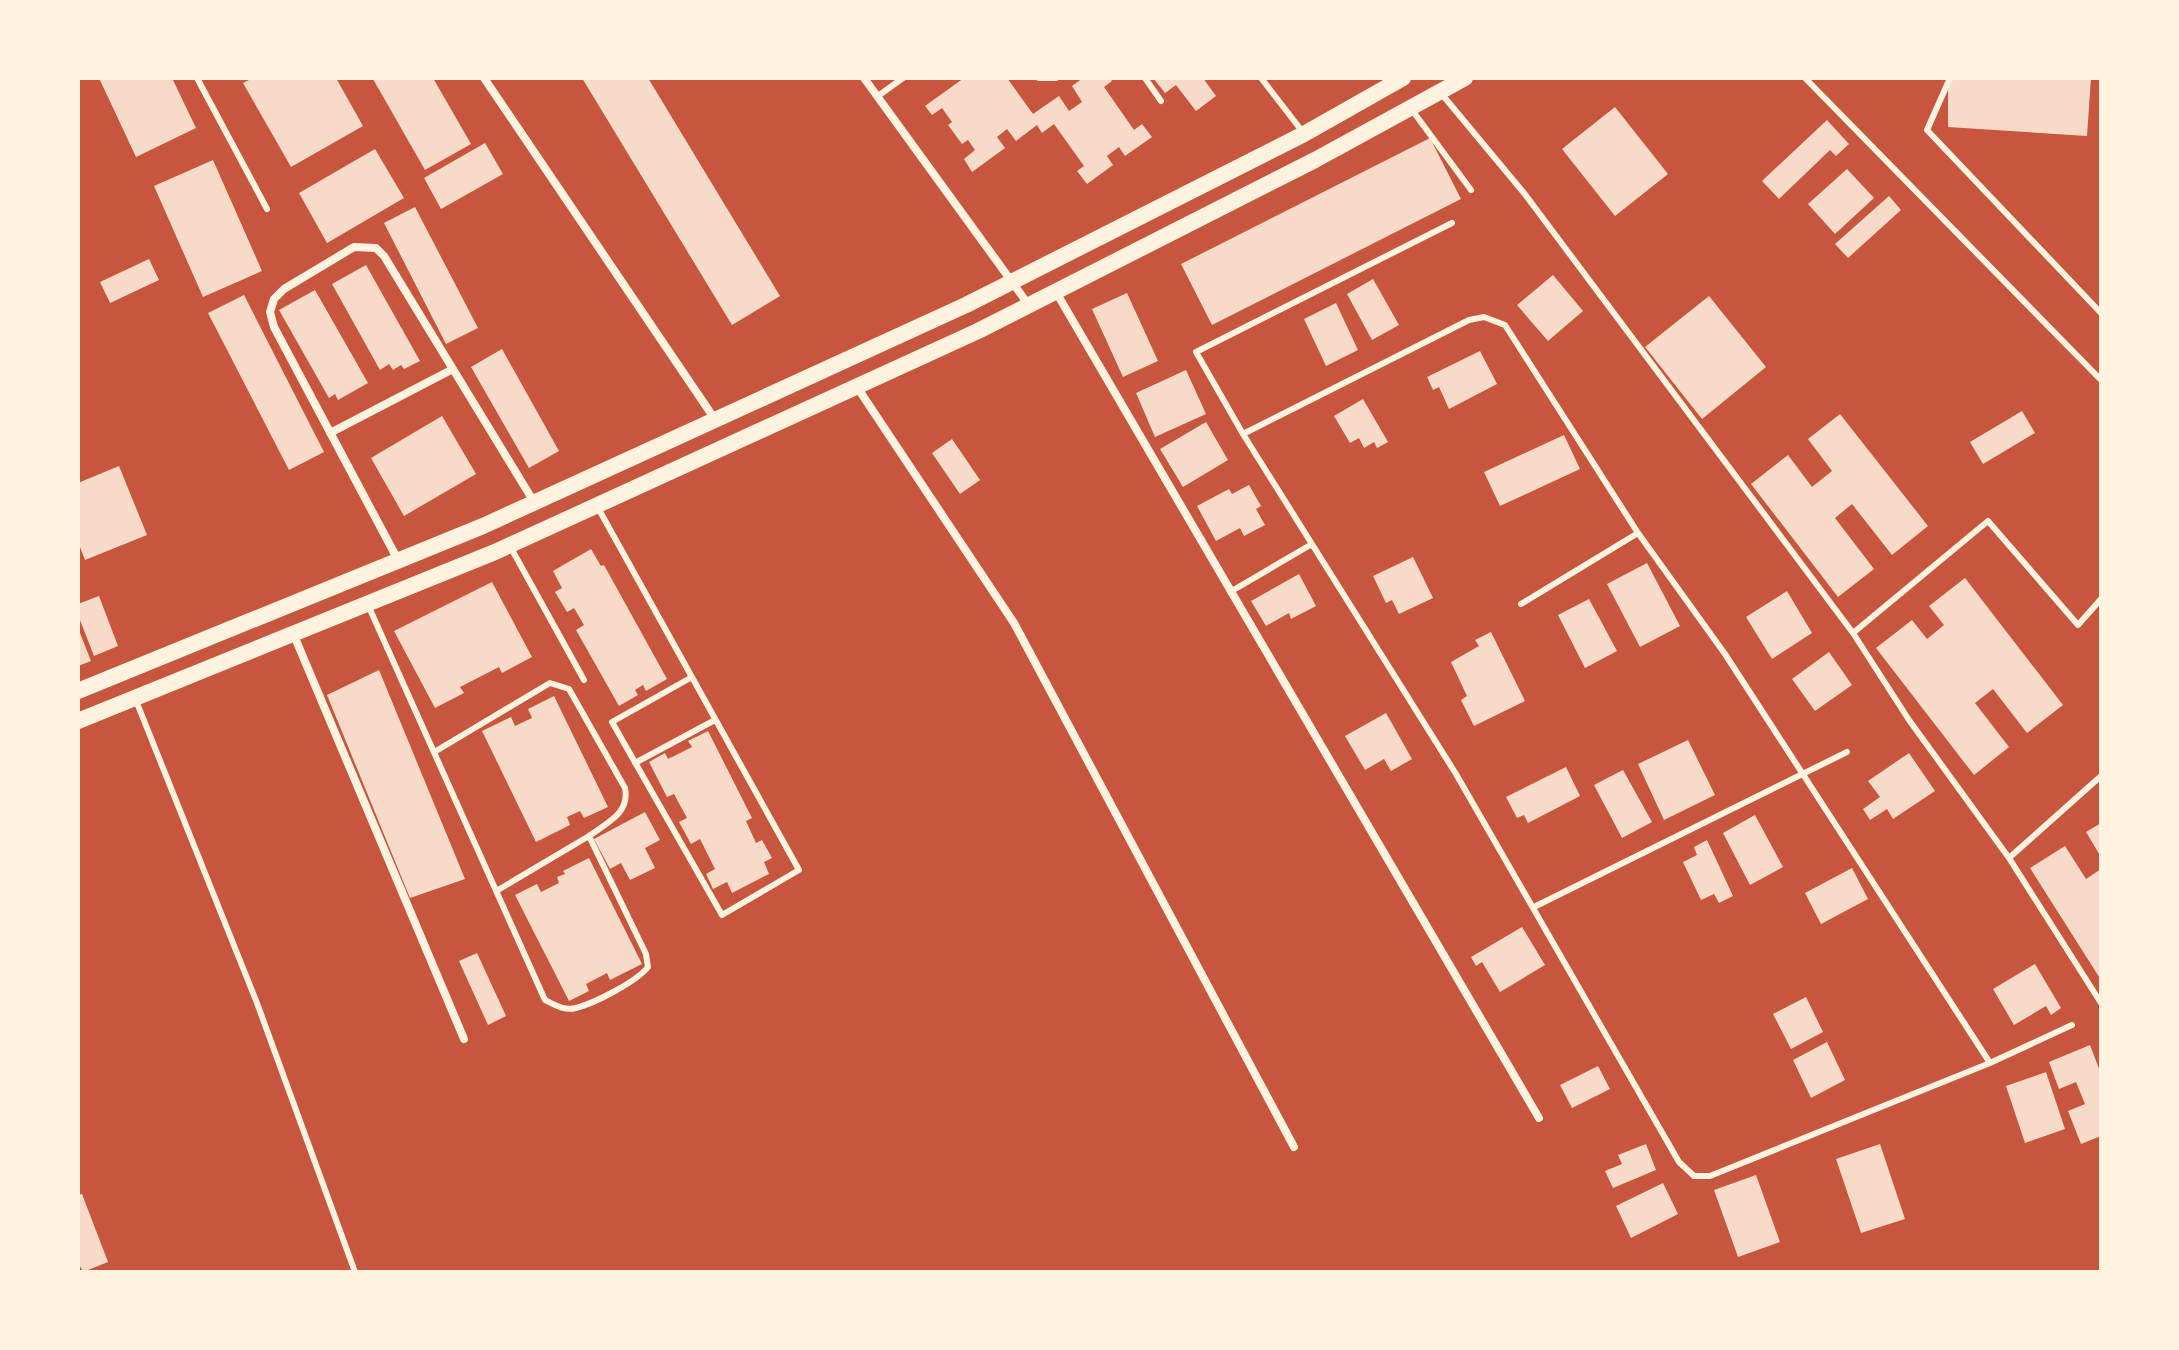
<svg xmlns="http://www.w3.org/2000/svg" width="2179" height="1350" font-family="Arial,sans-serif">
  <style>
    .building { fill: #f7dbc8 }
    .lines { fill: none; stroke-linecap: round; stroke-linejoin: round }
    .service { stroke: #fff3e0; stroke-width: 6 }
    .minor { stroke: #fff3e0; stroke-width: 8 }
    .secondary { stroke: #fff3e0; stroke-width: 16 }
  </style>
  <rect width="100%" height="100%" fill="#c8553d"/>
  <!-- building -->
  <path class="building" d="M 99,78 L 172,78 L 196,128 L 136,157 Z
    M 253,78 L 336,78 L 363,126 L 291,167 L 243,83 Z
    M 433,78 L 471,144 L 425,170 L 373,79 Z
    M 582,78 L 648,78 L 780,296 L 732,325 Z
    M 964,78 L 1007,78 L 1033,114 L 1059,96 L 1069,111 L 1082,102 L 1072,86 L 1083,78 L 1110,78 L 1112,81 L 1104,87 L 1134,130 L 1142,124 L 1152,137 L 1125,156 L 1119,147 L 1107,156 L 1113,165 L 1087,184 L 1077,171 L 1084,166 L 1054,124 L 1042,133 L 1037,125 L 1016,141 L 1007,129 L 997,137 L 1005,148 L 972,172 L 964,159 L 975,150 L 968,140 L 962,144 L 948,125 L 952,122 L 942,108 L 932,115 L 925,106 Z
    M 1153,78 L 1203,78 L 1216,96 L 1196,111 L 1176,85 L 1165,93 Z
    M 1948,78 L 2091,78 L 2087,136 L 1948,127 Z
    M 1615,107 L 1668,174 L 1615,216 L 1562,149 Z
    M 1827,120 L 1849,144 L 1836,156 L 1830,150 L 1779,199 L 1762,181 Z
    M 1430,138 L 1461,199 L 1212,325 L 1181,264 Z
    M 485,143 L 503,174 L 441,209 L 424,178 Z
    M 375,149 L 404,198 L 327,243 L 299,193 Z
    M 213,160 L 262,271 L 203,297 L 154,186 Z
    M 1847,169 L 1874,198 L 1835,234 L 1808,204 Z
    M 1889,196 L 1901,210 L 1848,258 L 1835,244 Z
    M 415,207 L 478,328 L 446,344 L 384,223 Z
    M 149,259 L 159,280 L 110,303 L 100,282 Z
    M 366,265 L 420,361 L 404,369 L 401,365 L 393,370 L 389,364 L 380,370 L 332,284 Z
    M 1553,275 L 1583,311 L 1548,341 L 1517,305 Z
    M 1373,279 L 1399,325 L 1372,340 L 1347,294 Z
    M 315,290 L 368,383 L 338,400 L 335,394 L 329,398 L 279,310 Z
    M 1127,293 L 1158,361 L 1123,377 L 1092,309 Z
    M 244,295 L 324,452 L 289,470 L 208,313 Z
    M 1709,296 L 1766,367 L 1702,419 L 1645,347 Z
    M 1336,303 L 1358,350 L 1326,366 L 1304,319 Z
    M 502,349 L 559,451 L 529,468 L 471,367 Z
    M 1480,351 L 1497,384 L 1449,409 L 1439,387 L 1433,390 L 1427,377 Z
    M 1186,370 L 1206,414 L 1155,437 L 1136,393 Z
    M 1363,399 L 1388,442 L 1377,448 L 1374,442 L 1364,448 L 1359,438 L 1350,443 L 1334,416 Z
    M 2022,411 L 2035,433 L 1983,464 L 1970,442 Z
    M 1840,414 L 1928,526 L 1892,555 L 1852,504 L 1835,518 L 1874,569 L 1838,597 L 1751,484 L 1788,455 L 1812,487 L 1832,471 L 1808,439 Z
    M 442,416 L 476,474 L 404,516 L 371,458 Z
    M 1206,422 L 1228,460 L 1183,487 L 1160,449 Z
    M 1564,435 L 1580,469 L 1500,506 L 1484,472 Z
    M 952,439 L 980,480 L 960,494 L 932,453 Z
    M 119,466 L 147,535 L 85,560 L 78,542 L 78,483 Z
    M 1249,485 L 1261,506 L 1256,509 L 1265,525 L 1244,536 L 1240,528 L 1216,541 L 1197,506 L 1229,489 L 1232,494 Z
    M 591,549 L 601,566 L 604,565 L 667,679 L 646,691 L 643,685 L 635,690 L 638,695 L 619,706 L 576,630 L 584,625 L 574,608 L 567,612 L 555,592 L 562,588 L 553,571 Z
    M 1413,557 L 1433,598 L 1399,614 L 1392,600 L 1386,603 L 1373,576 Z
    M 1647,563 L 1680,626 L 1640,647 L 1607,584 Z
    M 1299,574 L 1316,606 L 1291,619 L 1289,613 L 1266,626 L 1251,601 Z
    M 1965,578 L 2063,705 L 2027,733 L 1993,689 L 1975,703 L 2009,747 L 1974,775 L 1876,648 L 1912,620 L 1927,639 L 1944,625 L 1929,606 Z
    M 492,582 L 532,657 L 502,673 L 499,667 L 460,687 L 464,693 L 435,708 L 394,631 Z
    M 1787,591 L 1812,633 L 1772,659 L 1746,617 Z
    M 99,596 L 118,646 L 94,656 L 78,615 L 78,604 Z
    M 1589,599 L 1617,651 L 1585,668 L 1558,615 Z
    M 78,628 L 91,661 L 78,666 Z
    M 1491,632 L 1525,701 L 1474,726 L 1461,700 L 1467,696 L 1451,662 L 1479,646 L 1475,640 Z
    M 1829,652 L 1852,685 L 1815,711 L 1792,679 Z
    M 379,670 L 465,879 L 410,898 L 327,695 Z
    M 554,696 L 608,807 L 584,818 L 580,811 L 567,817 L 570,825 L 536,842 L 482,731 L 511,717 L 515,726 L 532,718 L 528,709 Z
    M 1386,713 L 1412,759 L 1391,771 L 1384,759 L 1365,770 L 1345,736 Z
    M 708,731 L 752,818 L 746,821 L 756,843 L 762,840 L 772,858 L 764,862 L 769,874 L 732,893 L 727,882 L 713,889 L 706,874 L 715,869 L 700,839 L 691,844 L 679,822 L 687,818 L 674,794 L 667,797 L 649,762 L 665,753 L 668,759 L 692,747 L 688,741 Z
    M 1688,740 L 1715,795 L 1664,820 L 1638,764 Z
    M 1909,753 L 1935,791 L 1893,819 L 1887,809 L 1870,820 L 1863,809 L 1880,797 L 1868,781 Z
    M 1566,767 L 1580,796 L 1528,823 L 1524,815 L 1517,818 L 1506,797 Z
    M 1623,770 L 1652,822 L 1622,838 L 1594,785 Z
    M 645,812 L 660,840 L 645,848 L 655,868 L 630,880 L 621,863 L 610,869 L 594,839 Z
    M 1755,815 L 1783,867 L 1750,885 L 1723,833 Z
    M 2101,823 L 2101,857 L 2086,832 Z
    M 1707,840 L 1733,896 L 1719,903 L 1714,894 L 1701,900 L 1683,862 L 1697,855 L 1694,847 Z
    M 2065,846 L 2086,879 L 2101,869 L 2101,980 L 2030,868 Z
    M 589,858 L 642,964 L 610,980 L 607,973 L 586,984 L 589,991 L 569,1001 L 515,895 L 537,884 L 541,892 L 559,883 L 557,877 L 565,874 L 563,871 Z
    M 1852,868 L 1868,899 L 1821,924 L 1805,893 Z
    M 1522,927 L 1545,965 L 1500,992 L 1482,962 L 1476,966 L 1471,957 Z
    M 477,953 L 506,1016 L 488,1025 L 459,961 Z
    M 2035,964 L 2061,1008 L 2051,1015 L 2046,1006 L 2014,1025 L 1993,989 Z
    M 1806,997 L 1823,1032 L 1791,1049 L 1773,1014 Z
    M 1827,1042 L 1845,1080 L 1811,1098 L 1793,1060 Z
    M 2090,1045 L 2101,1074 L 2101,1136 L 2081,1144 L 2068,1111 L 2085,1104 L 2076,1082 L 2059,1089 L 2049,1062 Z
    M 1598,1066 L 1610,1089 L 1572,1108 L 1560,1085 Z
    M 2046,1072 L 2065,1129 L 2025,1143 L 2006,1086 Z
    M 1646,1144 L 1656,1170 L 1613,1188 L 1605,1171 L 1622,1164 L 1618,1155 Z
    M 1880,1144 L 1905,1219 L 1861,1233 L 1836,1159 Z
    M 1756,1175 L 1780,1242 L 1738,1257 L 1714,1190 Z
    M 1663,1183 L 1678,1214 L 1631,1238 L 1616,1206 Z
    M 82,1194 L 108,1262 L 83,1272 L 78,1262 L 78,1195 Z"/>
  <g class="lines">
    <!-- service -->
    <path class="service" d="M 197,78 L 267,209
      M 1039,78 L 1056,78
      M 1145,78 L 1161,101
      M 1261,78 L 1302,131
      M 1805,78 L 2101,380
      M 1950,78 L 1927,130 L 2101,313
      M 1440,92 L 1524,193 L 1853,633 L 1909,720 L 2009,858 L 2101,1003
      M 878,96 L 903,78
      M 1412,110 L 1471,190
      M 1452,223 L 1196,352 L 1243,434 L 1456,774 L 1679,1162 L 1694,1176 L 1710,1176 L 1990,1063 L 2072,1025
      M 1243,434 L 1469,320 L 1484,317 L 1505,325 L 1638,533 L 1725,654 L 1990,1063
      M 597,506 C 664,627 732,749 799,870 L 722,915 L 612,722 L 692,677
      M 511,548 L 584,680
      M 1230,592 L 1312,544
      M 1521,604 L 1638,533
      M 368,605 L 545,1000 C 555,1005 564,1011 576,1008 C 595,1003 636,982 648,967 L 646,954 L 589,836 C 608,822 630,813 625,788 L 569,689 L 550,683 L 436,751
      M 1853,633 L 1988,521 L 2078,625 L 2101,599
      M 135,698 L 257,1003 L 355,1272
      M 635,763 L 715,720
      M 2009,858 L 2101,776
      M 498,890 L 589,836
      M 1534,907 L 1847,752"/>
    <!-- minor -->
    <path class="minor" d="M 484,78 L 714,418
      M 864,78 L 1028,304
      M 1056,292 L 1539,1118
      M 857,387 L 1014,623 L 1294,1147
      M 330,433 L 453,369
      M 398,560 L 274,327 L 270,312 L 274,299 L 284,289 L 354,247 L 376,248 L 384,256 L 534,502
      M 293,633 L 464,1039"/>
    <!-- secondary -->
    <path class="secondary" d="M 78,691 L 483,526 L 966,305 L 1304,134 L 1403,78
      M 78,721 L 495,552 L 978,331 L 1315,160 L 1465,78"/>
  </g>
  <!-- border -->
  <rect width="2179" height="1350" fill="none" stroke="#fff3e0" stroke-width="160"/>
</svg>
